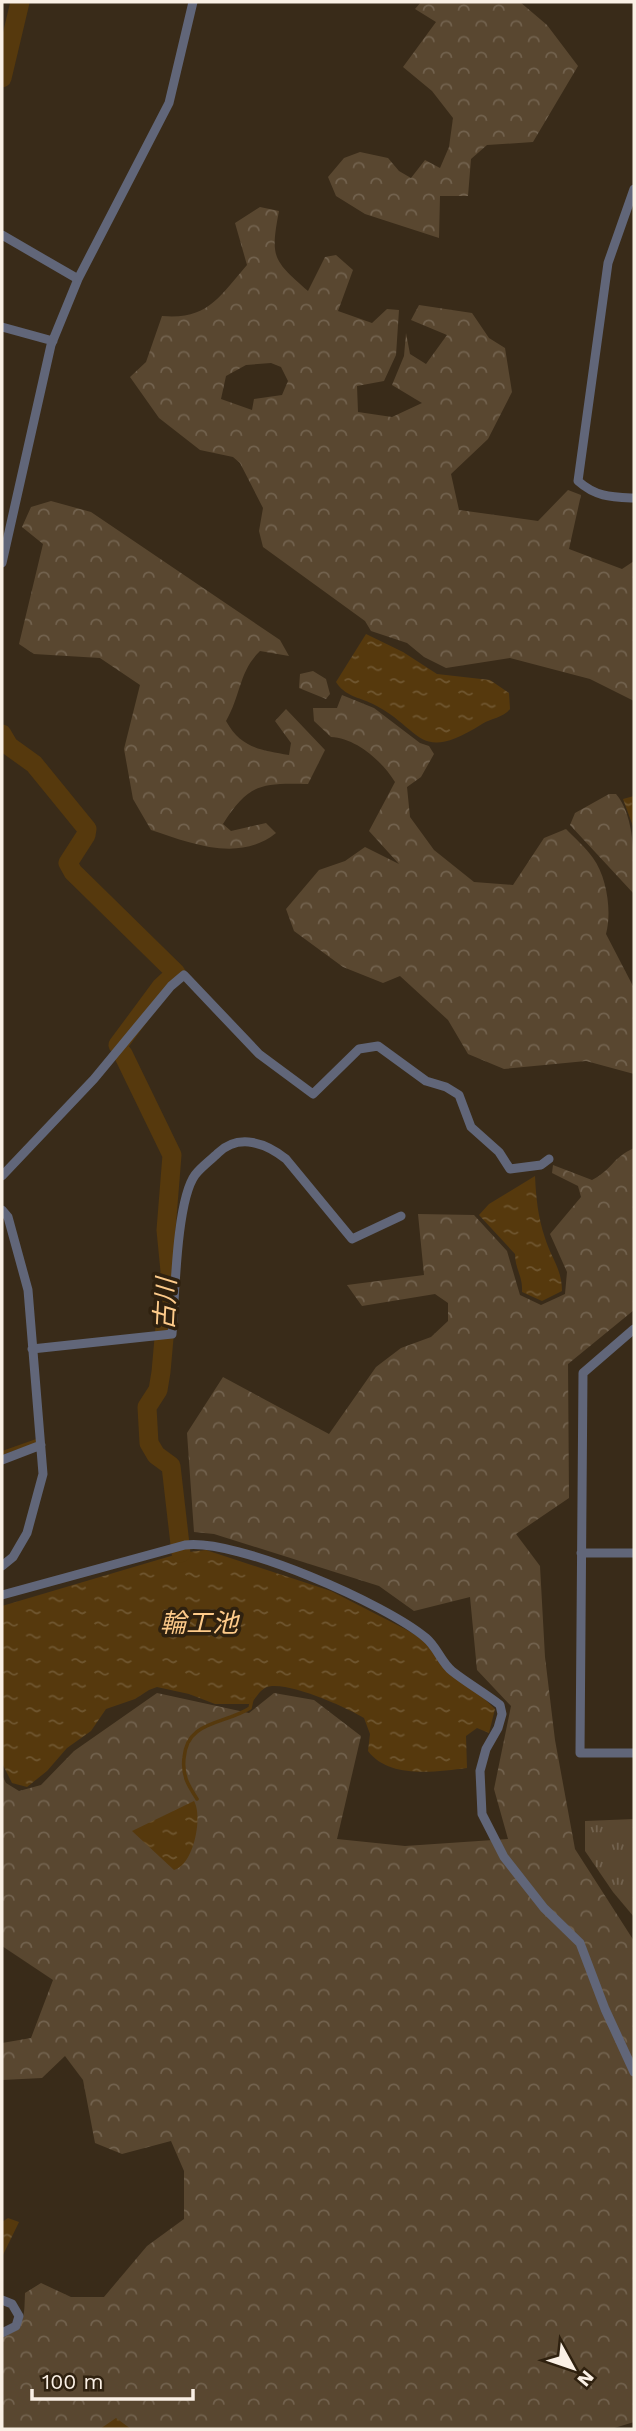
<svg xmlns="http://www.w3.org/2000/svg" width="636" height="2431" font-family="'Work Sans','Noto Sans JP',sans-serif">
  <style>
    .forest { fill: url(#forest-crowns); fill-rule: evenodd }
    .park { fill: url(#park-tufts) }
    .water { fill: url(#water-ripples) }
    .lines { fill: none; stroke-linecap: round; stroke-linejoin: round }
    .stream { stroke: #56390d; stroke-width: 3.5 }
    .river { stroke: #56390d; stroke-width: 19 }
    .minor { stroke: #616679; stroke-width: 9 }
    .labels { text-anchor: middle; stroke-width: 7; stroke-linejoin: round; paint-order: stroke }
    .water-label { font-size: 26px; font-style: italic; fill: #fecb8a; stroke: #2f210f }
  </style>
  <defs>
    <pattern id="forest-crowns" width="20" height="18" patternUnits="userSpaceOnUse" patternTransform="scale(1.75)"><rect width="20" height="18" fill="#594730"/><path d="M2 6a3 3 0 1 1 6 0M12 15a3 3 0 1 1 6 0" fill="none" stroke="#72624e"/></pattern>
    <pattern id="park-tufts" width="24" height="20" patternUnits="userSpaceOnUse" patternTransform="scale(1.75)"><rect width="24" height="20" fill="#594730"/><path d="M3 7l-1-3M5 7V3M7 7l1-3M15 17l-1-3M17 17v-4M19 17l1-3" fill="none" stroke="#72624e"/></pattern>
    <pattern id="water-ripples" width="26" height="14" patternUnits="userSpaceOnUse" patternTransform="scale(1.75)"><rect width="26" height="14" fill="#56390d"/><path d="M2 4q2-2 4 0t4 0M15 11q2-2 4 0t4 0" fill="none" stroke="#6f5630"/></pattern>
  </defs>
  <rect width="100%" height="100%" fill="#392b19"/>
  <!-- forest -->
  <path class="forest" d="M 421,2 L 520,2 L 547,25 L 578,66 L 533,142 L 487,145 L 471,159 L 468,196 L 440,196 L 439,238 L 365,214 L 336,196 L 328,177 L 344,158 L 360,152 L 388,158 L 399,171 L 411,178 L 425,160 L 440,168 L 449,147 L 453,118 L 432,91 L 403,67 L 436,22 L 415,9 Z
    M 260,207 L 279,211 C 270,258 273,260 308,291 L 325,257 L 336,255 L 353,270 L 338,311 L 372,323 L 387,309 L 399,310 L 396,355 L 384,381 L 357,386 L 358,412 L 392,417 L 422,403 L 392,385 L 404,356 L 406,333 L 410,354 L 426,364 L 447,335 L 411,320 L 419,305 L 472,313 L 489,338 L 505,348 L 512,392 L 488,439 L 451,474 L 459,510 L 538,521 L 568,490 L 581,495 L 569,549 L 622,569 L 634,561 L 634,701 L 590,679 L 510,658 L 446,668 L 424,657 L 407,643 L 371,631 L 365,621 L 263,547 L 259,531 L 263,508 L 240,463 L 233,457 L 200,450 L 159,418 L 130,377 L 146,362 L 162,316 C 208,320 219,297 247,265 L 235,223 ZM 271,363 L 281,367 L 288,381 L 282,395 L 254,399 L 252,410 L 221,399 L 226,376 L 246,365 Z
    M 51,501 L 91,512 L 280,640 L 289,656 L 260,651 C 239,671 241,695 226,721 C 241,748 260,750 289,755 L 291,743 L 275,721 L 286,709 L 325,750 L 308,784 C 262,783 249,783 223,824 L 231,831 L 266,823 L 276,833 C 239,863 190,843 151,830 L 133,799 L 124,749 L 140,685 L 100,658 L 34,654 L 19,644 L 43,544 L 22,527 L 31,507 Z
    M 313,671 L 326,679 L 330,694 L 326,699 L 299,688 L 300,674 Z
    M 342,695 L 374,708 L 420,743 L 429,746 L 434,754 L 421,777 L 407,787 L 410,817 L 434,850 L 474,882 L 513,885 L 544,838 L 566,829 C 575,838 586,848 593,858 C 607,877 612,912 606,934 L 634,988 L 634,1074 L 586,1061 L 504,1069 L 468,1054 L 448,1020 L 400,976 L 383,983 L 343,967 L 294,931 L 286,909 L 319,870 L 345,861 L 365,847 L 399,864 L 369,831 L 395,782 C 382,761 356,738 331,737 L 314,721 L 313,708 L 337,708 Z
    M 609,794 L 616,794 C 636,817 634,864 634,894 L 570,825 L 575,813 Z
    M 634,1148 L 634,1310 L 568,1364 L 569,1498 L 516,1534 L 540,1566 L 545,1657 L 555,1740 L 575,1849 L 634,1941 L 634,2422 L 611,2429 L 2,2429 L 2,2336 C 26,2324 24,2319 25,2293 L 41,2283 L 71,2297 L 104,2297 L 147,2246 L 184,2219 L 184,2171 L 171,2141 L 122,2154 L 95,2143 L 83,2080 L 65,2056 L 42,2078 L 2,2080 L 2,2043 L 31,2038 L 53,1980 L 2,1946 L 2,1775 L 6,1783 L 19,1791 L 41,1785 L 74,1751 L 157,1693 L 249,1713 L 274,1693 L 314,1700 L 361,1736 L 337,1839 L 405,1846 L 508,1839 L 494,1789 L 511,1706 L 477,1670 L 470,1597 L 414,1611 L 379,1586 L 214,1534 L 194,1532 L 187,1433 L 223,1377 L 329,1434 L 376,1367 L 401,1348 L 431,1337 L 448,1321 L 448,1303 L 435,1294 L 362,1306 L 347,1285 L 424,1275 L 418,1214 L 474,1215 L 507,1251 L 520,1295 L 541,1305 L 565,1294 L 567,1272 L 550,1234 L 581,1197 L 578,1186 L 552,1173 L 553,1165 L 592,1180 C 613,1169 612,1158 634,1148 Z"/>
  <!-- park -->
  <path class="park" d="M 634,1819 L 634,1917 L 613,1892 L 585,1851 L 585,1821 Z"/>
  <!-- water -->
  <path class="water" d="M 366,634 L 403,652 L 437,674 L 490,680 L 509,693 L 510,709 C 503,718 491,718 482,724 C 417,765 423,729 373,704 C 358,697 345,696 336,682 Z
    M 634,796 L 634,829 L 623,799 Z
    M 535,1176 C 536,1198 538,1217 545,1238 C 551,1258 562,1269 562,1291 L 542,1301 L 522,1292 C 523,1276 515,1269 515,1254 L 479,1215 L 489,1204 Z
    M 206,1550 L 331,1591 L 405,1629 L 422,1639 L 495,1709 L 489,1733 L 477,1728 L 466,1736 L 467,1768 C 435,1772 389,1779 368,1751 L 370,1734 L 364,1718 C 348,1708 282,1678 265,1688 C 259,1691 255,1700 250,1704 L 215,1704 L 189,1694 L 157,1687 L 149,1690 L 135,1699 L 106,1709 L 91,1731 L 67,1748 L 47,1771 L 27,1787 L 12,1783 L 2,1763 L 2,1606 L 181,1553 Z
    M 194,1801 C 203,1816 194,1865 174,1870 L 132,1831 Z
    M 8,2218 L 19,2222 L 2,2257 L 2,2222 Z
    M 116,2418 L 131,2429 L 100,2429 Z"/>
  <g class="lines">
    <!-- stream -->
    <path class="stream" d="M 2,1453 L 36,1441
      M 197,1799 C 188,1785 182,1776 184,1758 C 187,1720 224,1725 250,1708 L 252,1699"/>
    <!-- river -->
    <path class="river" d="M 2,78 L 20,2
      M 2,734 L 9,746 L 34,764 L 87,829 L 86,835 L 68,863 L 73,872 L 176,973 L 161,987 L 118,1045
      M 123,1054 L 172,1155 L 166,1230 L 170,1271 L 161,1372 L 158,1390 L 147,1407 L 149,1443 L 156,1455 L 171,1466 L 181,1553"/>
    <!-- minor -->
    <path class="minor" d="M 634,189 L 608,263 L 578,481 C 596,497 611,497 634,498
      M 2,235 L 78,279
      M 2,327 L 53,341
      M 2,563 L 51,345 L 78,279 L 169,103 L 193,2
      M 2,1176 L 94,1079 L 171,986 L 184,975 L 259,1054 L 313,1094 L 359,1049 L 378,1046 L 426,1081 L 446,1087 L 459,1095 L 471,1127 L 499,1152 L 510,1169 L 541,1165 L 549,1159
      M 2,1210 L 8,1217 L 28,1290 L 43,1474 L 27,1533 L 13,1557 L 2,1566
      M 634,1329 L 583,1373 L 580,1753 L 634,1753
      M 32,1349 L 172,1334 C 175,1299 176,1201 195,1175 C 201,1167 211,1160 218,1153 C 239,1133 266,1143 286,1159 L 352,1239 L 401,1216
      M 2,1460 L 41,1445
      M 581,1553 L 634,1553
      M 2,1595 L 185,1545 C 236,1538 386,1604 426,1638 C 437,1647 441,1662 452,1671 C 467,1683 485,1693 500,1705 L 502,1714 L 498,1728 L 486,1749 L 480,1771 L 482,1814 L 504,1857 L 544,1908 L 580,1943 L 605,2009 L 634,2072
      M 2,2300 L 12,2304 L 19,2316 L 16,2326 L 2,2333"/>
  </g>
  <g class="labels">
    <!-- water labels -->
    <g class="water-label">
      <text transform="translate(165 1304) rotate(-87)" y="9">古川</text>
      <text x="199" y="1632">輪工池</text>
    </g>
  </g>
  <!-- border -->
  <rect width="636" height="2431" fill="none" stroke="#faf0e5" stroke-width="7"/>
  <!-- north arrow -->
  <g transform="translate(573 2368) rotate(130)" stroke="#2f210f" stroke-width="5" paint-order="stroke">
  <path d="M0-5L12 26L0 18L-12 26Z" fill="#faf0e5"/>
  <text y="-10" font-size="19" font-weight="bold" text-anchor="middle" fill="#faf0e5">N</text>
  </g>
  <!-- scale -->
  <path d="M32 2389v10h161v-10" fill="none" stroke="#faf0e5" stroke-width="3.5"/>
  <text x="42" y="2389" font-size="21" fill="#faf0e5" stroke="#2f210f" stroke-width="5" paint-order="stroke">100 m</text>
</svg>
